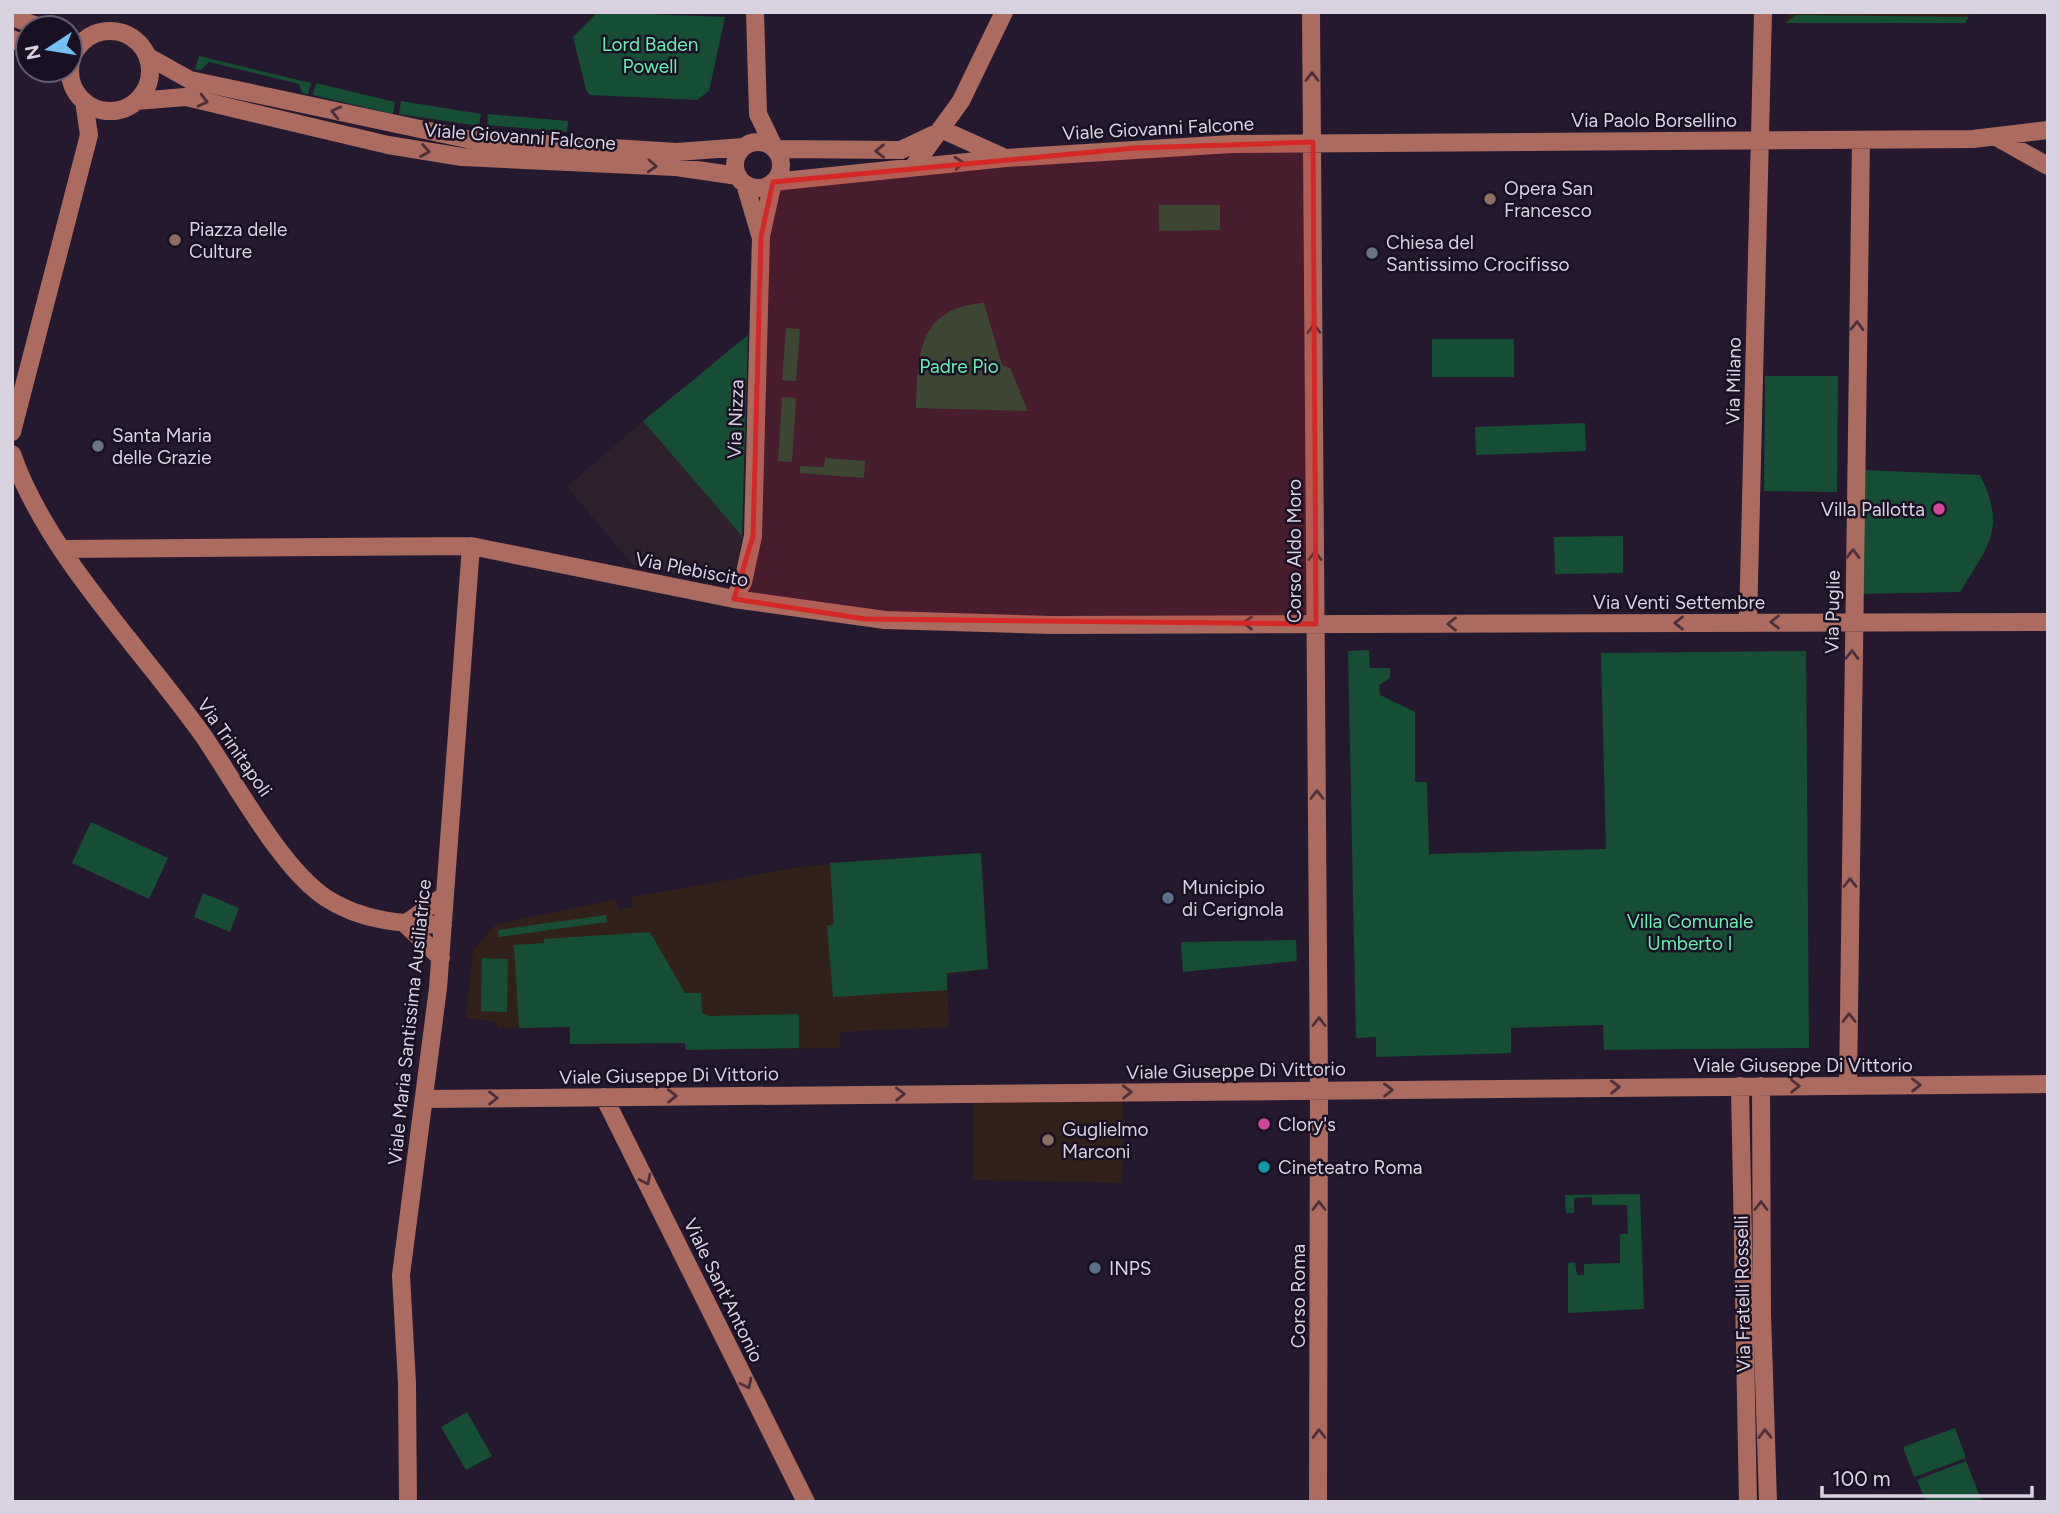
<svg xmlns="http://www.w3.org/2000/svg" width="2060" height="1514" font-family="Figtree,sans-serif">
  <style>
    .commercial { fill: #2e212d }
    .education { fill: #32211a }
    .green { fill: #164e35 }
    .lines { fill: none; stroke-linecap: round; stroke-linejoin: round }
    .secondary { stroke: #ab6c5f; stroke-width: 18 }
    .oneway { stroke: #4d3039 }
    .marked { fill: #d62828; fill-opacity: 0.2; stroke: #d62828; stroke-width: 5; stroke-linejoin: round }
    .education-dot { fill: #8d6e63; stroke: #1a1024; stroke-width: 2.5 }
    .worship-dot { fill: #6b7280; stroke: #1a1024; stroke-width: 2.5 }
    .hotel-dot { fill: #d1479c; stroke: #1a1024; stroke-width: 2.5 }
    .service-dot { fill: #5c6f8a; stroke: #1a1024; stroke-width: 2.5 }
    .culture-dot { fill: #0f9aa8; stroke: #1a1024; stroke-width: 2.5 }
    .labels { text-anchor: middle; stroke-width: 5; stroke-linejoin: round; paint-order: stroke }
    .park-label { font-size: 19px; fill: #66f0af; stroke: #1a1024 }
    .street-label { font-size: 19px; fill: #d9d3e1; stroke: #1a1024 }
    .poi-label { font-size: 19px; fill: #d9d3e1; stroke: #1a1024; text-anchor: start }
  </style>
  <rect width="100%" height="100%" fill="#24192e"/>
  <!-- commercial -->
  <path class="commercial" d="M 643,421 L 742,536 L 735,579 L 722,583 L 633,565 L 567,487 Z"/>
  <!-- education -->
  <path class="education" d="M 1787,12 L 1971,12 L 1965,23 L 1786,23 Z
    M 981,853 L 988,969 L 947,974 L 949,1027 L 840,1032 L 840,1048 L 686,1050 L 685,1043 L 570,1044 L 570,1027 L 499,1028 L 495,1022 L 466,1018 L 473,950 L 496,924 L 616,899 L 618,909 L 633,907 L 632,897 L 806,866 Z
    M 973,1099 L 1123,1100 L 1122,1183 L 973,1180 Z"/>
  <!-- green -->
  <path class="green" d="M 598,12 L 725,17 L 709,91 L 697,100 L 590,95 L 586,90 L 573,37 Z
    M 1795,15 L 1969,17 L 1965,23 L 1786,23 Z
    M 199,56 L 311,83 L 308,94 L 302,93 L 299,84 L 209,62 L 201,70 L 195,69 Z
    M 316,83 L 395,102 L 393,114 L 313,95 Z
    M 401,101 L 481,114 L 479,126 L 399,114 Z
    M 488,114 L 568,121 L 567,132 L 487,125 Z
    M 1159,205 L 1220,205 L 1220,230 L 1159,231 Z
    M 984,303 L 1002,365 L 1010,368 L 1028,411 L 916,408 C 918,355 917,308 984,303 Z
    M 786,328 L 800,329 L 796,381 L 782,380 Z
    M 748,335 L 742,536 L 643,421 Z
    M 1432,339 L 1514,339 L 1514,377 L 1432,377 Z
    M 1765,376 L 1838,376 L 1837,492 L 1764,491 Z
    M 782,397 L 796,398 L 792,462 L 778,461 Z
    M 1585,423 L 1586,451 L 1476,455 L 1475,427 Z
    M 825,458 L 865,461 L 864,478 L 800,473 L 800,466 L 824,467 Z
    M 1864,470 L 1980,475 C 2007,529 1988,546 1960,592 L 1861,594 Z
    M 1623,536 L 1623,573 L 1555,574 L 1554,537 Z
    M 1369,650 L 1370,668 L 1390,668 L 1390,678 L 1379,685 L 1380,695 L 1415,712 L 1415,782 L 1427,782 L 1429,854 L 1606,849 L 1601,653 L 1806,651 L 1809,1048 L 1604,1050 L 1603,1025 L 1511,1028 L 1511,1053 L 1376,1057 L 1376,1037 L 1356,1038 L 1348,651 Z
    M 91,822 L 168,858 L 149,899 L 72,863 Z
    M 981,853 L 988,969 L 947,973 L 947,990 L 833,997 L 827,926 L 834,924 L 830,863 Z
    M 203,893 L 239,908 L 230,932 L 194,917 Z
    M 606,915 L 607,922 L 499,937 L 498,930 Z
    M 650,932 L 685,993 L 701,993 L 702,1013 L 710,1016 L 799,1014 L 799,1048 L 686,1050 L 685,1043 L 570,1044 L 570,1027 L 519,1028 L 514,945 L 544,943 L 544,939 Z
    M 1296,940 L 1297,961 L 1183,972 L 1181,942 Z
    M 482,958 L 508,959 L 507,1012 L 481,1011 Z
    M 1640,1194 L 1644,1309 L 1568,1313 L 1568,1263 L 1575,1262 L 1577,1275 L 1584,1275 L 1584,1264 L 1620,1263 L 1620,1234 L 1628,1234 L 1627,1205 L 1592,1205 L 1592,1197 L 1574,1198 L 1574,1213 L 1566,1213 L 1565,1195 Z
    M 467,1412 L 492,1456 L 466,1470 L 441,1427 Z
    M 1955,1428 L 1966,1458 L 1914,1477 L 1903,1447 Z
    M 1966,1461 L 1982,1502 L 1926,1502 L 1917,1480 Z"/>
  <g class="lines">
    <!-- secondary -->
    <path class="secondary" d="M 755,12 L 758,114 L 775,149
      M 1311,12 L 1319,1090 L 1318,1502
      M 12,17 L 43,28
      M70 71a40 40 0 1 1 80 0a40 40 0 1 1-80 0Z
      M 12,39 L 28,46
      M 147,56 L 190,80 L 467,139 L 677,152 L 744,147
      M 136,101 L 186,97 L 388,145 L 462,157 L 676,167 L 738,176
      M 943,130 L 1003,157
      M 1996,137 L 2048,166
      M735 165a23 23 0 1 1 46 0a23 23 0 1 1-46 0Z
      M 775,149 L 901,150 L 937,133
      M 913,167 L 961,101 L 1004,12
      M 773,182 L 1006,158 L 1232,144 L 1973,139 L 2048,130
      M 745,184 L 760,235
      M 12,432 L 89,135 L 84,101
      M 12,454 C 47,554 140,647 202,734 C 234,780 281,869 326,898 C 361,921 402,924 443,925
      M 62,549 L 471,546 L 734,599 L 885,620 L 1052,625 L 2048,622
      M 734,599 L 743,582 L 753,536 L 761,236 L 773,182
      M 1748,623 L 1763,12
      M 405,924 L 445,895
      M 405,924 L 441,958
      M 1740,1086 L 1748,1502
      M 1761,1086 L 1762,1314 L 1768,1502
      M 1848,1086 L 1861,140
      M 604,1097 L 806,1502
      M 425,1099 L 2048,1084
      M 408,1502 L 407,1384 L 401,1275 L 438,988 L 471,546"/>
  </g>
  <!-- one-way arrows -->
  <defs><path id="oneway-chevron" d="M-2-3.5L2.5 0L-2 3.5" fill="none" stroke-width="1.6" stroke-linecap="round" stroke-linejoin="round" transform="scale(1.75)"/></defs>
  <g class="oneway">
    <use href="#oneway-chevron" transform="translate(1312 77) rotate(-90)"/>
    <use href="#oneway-chevron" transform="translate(203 101) rotate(14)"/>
    <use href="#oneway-chevron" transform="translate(336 112) rotate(-167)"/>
    <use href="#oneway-chevron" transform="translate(425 151) rotate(9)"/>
    <use href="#oneway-chevron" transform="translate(880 151) rotate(179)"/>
    <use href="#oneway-chevron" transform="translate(959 163) rotate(-5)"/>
    <use href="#oneway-chevron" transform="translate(652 166) rotate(3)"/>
    <use href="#oneway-chevron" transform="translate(1857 326) rotate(-89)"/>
    <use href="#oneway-chevron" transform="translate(1314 329) rotate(-90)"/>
    <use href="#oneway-chevron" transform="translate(1853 554) rotate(-89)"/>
    <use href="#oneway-chevron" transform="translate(1315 556) rotate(-90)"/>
    <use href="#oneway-chevron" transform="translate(1775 622) rotate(180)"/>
    <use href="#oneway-chevron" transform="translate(1248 623) rotate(-179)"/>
    <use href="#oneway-chevron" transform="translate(1679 623) rotate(180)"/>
    <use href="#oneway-chevron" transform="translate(1452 624) rotate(180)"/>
    <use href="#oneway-chevron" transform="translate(1852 655) rotate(-89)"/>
    <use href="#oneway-chevron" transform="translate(1317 795) rotate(-90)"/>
    <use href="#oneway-chevron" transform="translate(1850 883) rotate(-90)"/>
    <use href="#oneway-chevron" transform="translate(1849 1018) rotate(-90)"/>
    <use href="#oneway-chevron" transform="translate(1319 1022) rotate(-90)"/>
    <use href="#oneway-chevron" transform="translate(1916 1085) rotate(-1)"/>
    <use href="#oneway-chevron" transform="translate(1795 1086)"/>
    <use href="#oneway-chevron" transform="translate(1615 1087) rotate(-1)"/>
    <use href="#oneway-chevron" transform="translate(1388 1090) rotate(-1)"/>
    <use href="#oneway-chevron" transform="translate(1127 1092) rotate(-1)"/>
    <use href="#oneway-chevron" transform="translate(900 1094) rotate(-1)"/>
    <use href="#oneway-chevron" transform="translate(672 1096) rotate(-1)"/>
    <use href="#oneway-chevron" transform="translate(493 1098)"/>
    <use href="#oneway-chevron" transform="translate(646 1180) rotate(64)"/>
    <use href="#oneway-chevron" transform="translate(1319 1206) rotate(-90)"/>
    <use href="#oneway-chevron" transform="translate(1761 1206) rotate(-90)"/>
    <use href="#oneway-chevron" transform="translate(747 1384) rotate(64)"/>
    <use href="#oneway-chevron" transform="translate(1319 1434) rotate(-91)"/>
    <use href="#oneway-chevron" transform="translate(1765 1434) rotate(-91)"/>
  </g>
  <!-- marked area -->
  <path class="marked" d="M 1313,142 L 1316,624 L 865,619 L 734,599 L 753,536 L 761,236 L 773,182 L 1135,148 Z"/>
  <!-- markers -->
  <g class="education-dot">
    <circle cx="1490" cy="199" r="7"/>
    <circle cx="175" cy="240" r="7"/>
    <circle cx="1048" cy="1140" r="7"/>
  </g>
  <g class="worship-dot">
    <circle cx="1372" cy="253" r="7"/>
    <circle cx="98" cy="446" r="7"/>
  </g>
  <g class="hotel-dot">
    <circle cx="1939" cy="509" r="7"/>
    <circle cx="1264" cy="1124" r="7"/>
  </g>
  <g class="service-dot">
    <circle cx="1168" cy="898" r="7"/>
    <circle cx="1095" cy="1268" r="7"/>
  </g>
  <circle class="culture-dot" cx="1264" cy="1167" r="7"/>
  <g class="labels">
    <!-- park labels -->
    <g class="park-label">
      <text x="650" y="51">Lord Baden<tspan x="650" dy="22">Powell</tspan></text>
      <text x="959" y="373">Padre Pio</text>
      <text x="1690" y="928">Villa Comunale<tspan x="1690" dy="22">Umberto I</tspan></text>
    </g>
    <!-- street labels -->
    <g class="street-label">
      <text x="1654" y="127">Via Paolo Borsellino</text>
      <text transform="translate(1158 128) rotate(-3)" y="7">Viale Giovanni Falcone</text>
      <text transform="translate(520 136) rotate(4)" y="7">Viale Giovanni Falcone</text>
      <text transform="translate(1733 381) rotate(-89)" y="7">Via Milano</text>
      <text transform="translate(735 419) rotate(-88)" y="7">Via Nizza</text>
      <text transform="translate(1294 551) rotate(-90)" y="7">Corso Aldo Moro</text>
      <text transform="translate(692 569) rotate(11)" y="7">Via Plebiscito</text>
      <text x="1679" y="609">Via Venti Settembre</text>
      <text transform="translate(1832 612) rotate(-89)" y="7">Via Puglie</text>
      <text transform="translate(235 747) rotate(55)" y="7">Via Trinitapoli</text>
      <text transform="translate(409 1022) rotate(-84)" y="7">Viale Maria Santissima Ausiliatrice</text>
      <text x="1803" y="1072">Viale Giuseppe Di Vittorio</text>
      <text transform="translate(1236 1070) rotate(-1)" y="7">Viale Giuseppe Di Vittorio</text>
      <text transform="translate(669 1075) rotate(-1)" y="7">Viale Giuseppe Di Vittorio</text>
      <text transform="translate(724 1290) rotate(64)" y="7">Viale Sant'Antonio</text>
      <text transform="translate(1742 1294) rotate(-91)" y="7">Via Fratelli Rosselli</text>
      <text transform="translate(1298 1296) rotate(-90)" y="7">Corso Roma</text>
    </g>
    <!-- poi labels -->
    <g class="poi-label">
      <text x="1504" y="195">Opera San<tspan x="1504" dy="22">Francesco</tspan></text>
      <text x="189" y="236">Piazza delle<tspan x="189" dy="22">Culture</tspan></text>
      <text x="1386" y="249">Chiesa del<tspan x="1386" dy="22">Santissimo Crocifisso</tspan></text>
      <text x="112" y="442">Santa Maria<tspan x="112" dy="22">delle Grazie</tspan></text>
      <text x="1925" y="516" text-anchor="end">Villa Pallotta</text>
      <text x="1182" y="894">Municipio<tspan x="1182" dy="22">di Cerignola</tspan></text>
      <text x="1278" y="1131">Clory's</text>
      <text x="1062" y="1136">Guglielmo<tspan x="1062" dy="22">Marconi</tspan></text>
      <text x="1278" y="1174">Cineteatro Roma</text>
      <text x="1109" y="1275">INPS</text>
    </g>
  </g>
  <!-- border -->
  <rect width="2060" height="1514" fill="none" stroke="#d9d3e1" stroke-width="28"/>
  <!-- north arrow -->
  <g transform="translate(49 49) rotate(258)"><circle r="33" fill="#1a1024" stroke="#665e70" stroke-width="2"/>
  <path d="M0-5L12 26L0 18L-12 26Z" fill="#71c1f5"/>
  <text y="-10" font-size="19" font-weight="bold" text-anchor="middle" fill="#d9d3e1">N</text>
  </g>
  <!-- scale -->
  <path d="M1822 1486v10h210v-10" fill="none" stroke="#d9d3e1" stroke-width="3.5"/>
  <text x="1832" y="1486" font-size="21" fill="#d9d3e1" stroke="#1a1024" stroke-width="5" paint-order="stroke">100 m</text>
</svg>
